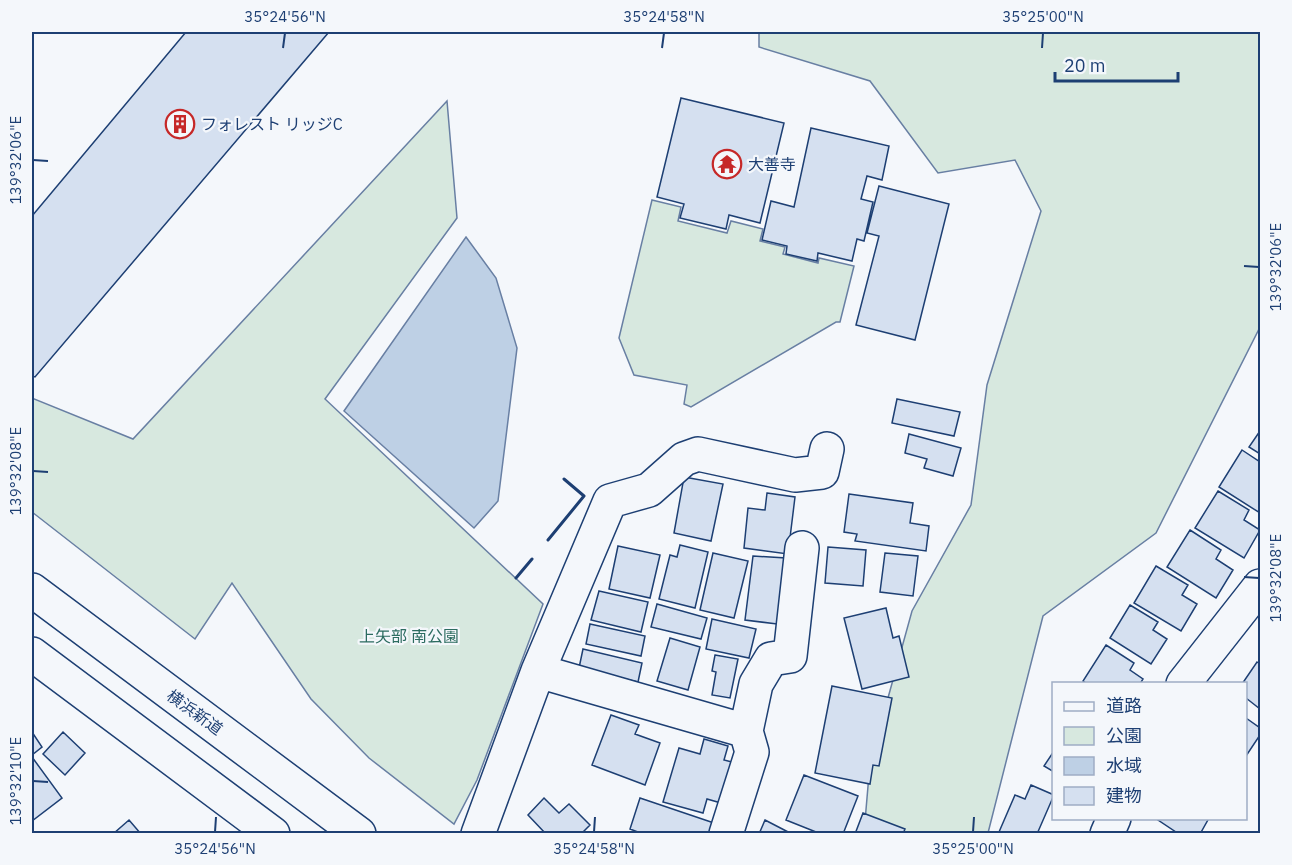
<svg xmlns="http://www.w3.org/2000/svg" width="1292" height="865" font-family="'IBM Plex Sans','Noto Sans JP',sans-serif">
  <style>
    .green { fill: #d7e8df; stroke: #687fa3; stroke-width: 1.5 }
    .water { fill: #bed0e5; stroke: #687fa3; stroke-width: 1.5 }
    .building { fill: #d5e0f0; stroke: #1d3f73; stroke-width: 1.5 }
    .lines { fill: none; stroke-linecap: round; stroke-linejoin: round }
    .minor-casing { stroke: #1d3f73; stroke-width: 36 }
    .trunk-casing { stroke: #1d3f73; stroke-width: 36 }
    .minor { stroke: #f4f7fb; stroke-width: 33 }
    .trunk { stroke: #f4f7fb; stroke-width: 33 }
    .wall { stroke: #1d3f73; stroke-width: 3 }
    .ticks { fill: none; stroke: #1d3f73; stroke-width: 2 }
    .labels { text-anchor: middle; stroke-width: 4.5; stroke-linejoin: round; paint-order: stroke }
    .poi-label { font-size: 16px; fill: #1d3f73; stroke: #f4f7fb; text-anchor: start }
    .park-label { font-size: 16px; fill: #2c6c60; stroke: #f4f7fb }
    .street-label { font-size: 16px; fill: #1d3f73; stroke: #f4f7fb }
    .neatline { fill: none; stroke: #1d3f73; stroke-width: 2 }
    .ticks-label { font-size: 15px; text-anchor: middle; fill: #1d3f73 }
  </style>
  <rect width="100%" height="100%" fill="#f4f7fb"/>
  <!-- green -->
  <path class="green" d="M 759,32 L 1260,32 L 1260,327 L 1156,533 L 1043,616 L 988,833 L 864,833 L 870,763 L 912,611 L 971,505 L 987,385 L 1041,211 L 1015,160 L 938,173 L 870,81 L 759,47 Z
    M 447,101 L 457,218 L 325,399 L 543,604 L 477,780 L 454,824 L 369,758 L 311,699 L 232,583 L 195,639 L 32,512 L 32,398 L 133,439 Z
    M 652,200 L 681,207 L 678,221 L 727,233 L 731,221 L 763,229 L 760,241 L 785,247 L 783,254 L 818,263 L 819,258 L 854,266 L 840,322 L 836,322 L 691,407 L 684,404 L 687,385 L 634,375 L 619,338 Z"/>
  <!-- water -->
  <path class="water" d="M 466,237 L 496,278 L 517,348 L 498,501 L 474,528 L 344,411 Z"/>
  <!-- building -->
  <path class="building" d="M 186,32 L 329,32 L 35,377 L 32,376 L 32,216 Z
    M 681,98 L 784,123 L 760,223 L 729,215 L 726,229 L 680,218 L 684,204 L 657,197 Z
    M 811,128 L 889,146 L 882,180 L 867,176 L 861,199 L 873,202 L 864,241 L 857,239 L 852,261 L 818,253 L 817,261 L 786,254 L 787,246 L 762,240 L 771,201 L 794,207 Z
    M 879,186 L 949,204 L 915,340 L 856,325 L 879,236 L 867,233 Z
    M 897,399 L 960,412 L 954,436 L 892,423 Z
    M 1260,431 L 1260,454 L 1249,447 Z
    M 909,434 L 961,448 L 953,476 L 924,468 L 927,459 L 905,453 Z
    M 1242,450 L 1260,462 L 1260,513 L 1219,487 Z
    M 684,477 L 723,484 L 711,541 L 674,533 Z
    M 1218,491 L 1249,510 L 1244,520 L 1260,530 L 1244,558 L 1195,528 Z
    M 767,493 L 795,497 L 788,554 L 744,548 L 748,508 L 765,510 Z
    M 849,494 L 913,503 L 910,523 L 929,526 L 926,551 L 855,541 L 857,534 L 844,532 Z
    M 1190,530 L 1221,550 L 1216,559 L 1233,570 L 1216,598 L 1167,567 Z
    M 680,545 L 708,552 L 695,608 L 659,599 L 670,555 L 677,557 Z
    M 618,546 L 660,555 L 650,598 L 609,589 Z
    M 828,547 L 866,550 L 863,586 L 825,583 Z
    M 713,553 L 748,561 L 734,618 L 700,610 Z
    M 885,553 L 918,556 L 913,596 L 880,592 Z
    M 753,556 L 786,558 L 777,624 L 745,620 Z
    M 1156,566 L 1188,585 L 1182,595 L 1197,604 L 1181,631 L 1134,603 Z
    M 599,591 L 648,602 L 641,632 L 591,620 Z
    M 657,604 L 707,618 L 701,639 L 651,627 Z
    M 1130,605 L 1158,622 L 1153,630 L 1167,639 L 1151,664 L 1110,638 Z
    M 886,608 L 893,638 L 899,636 L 909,677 L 862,689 L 844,618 Z
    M 712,619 L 756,629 L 749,658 L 706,649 Z
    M 590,624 L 645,636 L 641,656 L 586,644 Z
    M 670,638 L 700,647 L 688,690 L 657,681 Z
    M 1106,645 L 1134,663 L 1130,670 L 1143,679 L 1140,684 L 1087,684 L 1083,681 Z
    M 583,649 L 642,663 L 638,682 L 579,668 Z
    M 715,655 L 738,659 L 730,698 L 712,695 L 716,672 L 712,671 Z
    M 1257,662 L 1260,664 L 1260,709 L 1246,698 L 1246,684 L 1242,684 Z
    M 832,686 L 892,698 L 879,766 L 873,765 L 870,784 L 815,773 Z
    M 611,715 L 639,725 L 635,734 L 660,743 L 645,785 L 592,765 Z
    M 1246,718 L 1260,728 L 1260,735 L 1246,756 Z
    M 32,732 L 42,747 L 32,755 Z
    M 63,732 L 85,753 L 65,775 L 43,754 Z
    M 704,739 L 728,746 L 724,760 L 732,762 L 721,803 L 707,799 L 703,813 L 663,802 L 679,748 L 700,754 Z
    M 1054,751 L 1054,772 L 1044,766 Z
    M 32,757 L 62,798 L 32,821 Z
    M 804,775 L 858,796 L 843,834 L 821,834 L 786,820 Z
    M 1031,785 L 1054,795 L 1037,834 L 999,832 L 1015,795 L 1025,799 Z
    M 544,798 L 559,813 L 569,804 L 590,825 L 581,834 L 569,834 L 567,832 L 565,834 L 546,834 L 528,815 Z
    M 640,798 L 714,823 L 710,834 L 643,834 L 630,829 Z
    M 863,813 L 905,829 L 903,834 L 855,834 Z
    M 1155,818 L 1209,818 L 1200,834 L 1179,834 Z
    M 129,820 L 141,834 L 113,834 Z
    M 765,820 L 792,834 L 759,834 Z"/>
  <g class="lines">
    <!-- minor casing -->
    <g class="minor-casing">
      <path id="minor" d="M 538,671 L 746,731
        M 1183,684 L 1260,586
        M 478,834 L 538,671 L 610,501 L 649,490 L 684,459 L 698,454 L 795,475 L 822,472 L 827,449
        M 726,834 L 752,752 L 746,731 L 756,684 L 771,659 L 790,656 L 802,548
        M 1107,834 L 1114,818"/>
    </g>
    <!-- trunk casing -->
    <g class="trunk-casing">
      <path id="trunk" d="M 32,590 L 359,834
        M 32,654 L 273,834"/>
    </g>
    <!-- minor -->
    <use href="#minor" class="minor"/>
    <!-- trunk -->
    <use href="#trunk" class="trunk"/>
    <!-- wall -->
    <path class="wall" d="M 548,540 L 584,496 L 564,479
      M 516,578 L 532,559"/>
  </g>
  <!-- ticks -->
  <path class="ticks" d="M 283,48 L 285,33M 662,48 L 664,33M 1042,48 L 1043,33M 33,160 L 48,161M 1244,266 L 1259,267M 33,471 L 48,472M 1244,577 L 1259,578M 33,781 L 48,782M 215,832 L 216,817M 594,832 L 595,817M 973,832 L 974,817"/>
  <!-- icons -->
  <defs>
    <g id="building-ring" transform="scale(1.5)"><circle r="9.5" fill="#f4f7fb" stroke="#c62828" stroke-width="1.5"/><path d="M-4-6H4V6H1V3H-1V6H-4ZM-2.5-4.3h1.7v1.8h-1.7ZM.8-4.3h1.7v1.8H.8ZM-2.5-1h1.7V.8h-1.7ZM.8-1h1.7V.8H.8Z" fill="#c62828"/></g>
    <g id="temple-ring" transform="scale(1.5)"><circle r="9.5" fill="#f4f7fb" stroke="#c62828" stroke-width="1.5"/><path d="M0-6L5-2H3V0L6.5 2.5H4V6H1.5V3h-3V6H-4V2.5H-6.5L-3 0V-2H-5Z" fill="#c62828"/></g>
  </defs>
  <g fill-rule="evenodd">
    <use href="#building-ring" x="180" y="124"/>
    <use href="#temple-ring" x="727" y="164"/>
  </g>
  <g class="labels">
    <!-- poi labels -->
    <g class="poi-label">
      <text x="201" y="130">フォレスト リッジC</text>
      <text x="748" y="170">大善寺</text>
    </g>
    <!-- park labels -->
    <g class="park-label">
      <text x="409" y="642">上矢部 南公園</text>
    </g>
    <!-- street labels -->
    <g class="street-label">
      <text transform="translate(195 712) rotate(36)" y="6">横浜新道</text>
    </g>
  </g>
  <!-- border -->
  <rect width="1292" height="865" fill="none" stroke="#f4f7fb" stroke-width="66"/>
  <!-- legend -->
  <rect x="1052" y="682" width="195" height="138" fill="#f4f7fb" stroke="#9eadc5" stroke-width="1.5"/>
  <rect x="1064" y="702" width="30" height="9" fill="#f4f7fb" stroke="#9eadc5" stroke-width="1.5"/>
  <text x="1106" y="712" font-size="18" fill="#1d3f73">道路</text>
  <rect x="1064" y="727" width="30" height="18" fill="#d7e8df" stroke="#9eadc5" stroke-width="1.5"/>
  <text x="1106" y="742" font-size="18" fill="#1d3f73">公園</text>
  <rect x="1064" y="757" width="30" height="18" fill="#bed0e5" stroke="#9eadc5" stroke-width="1.5"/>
  <text x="1106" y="772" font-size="18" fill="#1d3f73">水域</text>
  <rect x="1064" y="787" width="30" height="18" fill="#d5e0f0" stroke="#9eadc5" stroke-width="1.5"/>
  <text x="1106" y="802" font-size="18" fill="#1d3f73">建物</text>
  <!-- scale -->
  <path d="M1055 72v9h123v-9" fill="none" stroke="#1d3f73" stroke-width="3"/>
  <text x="1064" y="72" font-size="18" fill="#1d3f73" stroke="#f4f7fb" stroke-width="4.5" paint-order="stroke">20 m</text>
  <rect x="33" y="33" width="1226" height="799" class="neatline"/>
  <g class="ticks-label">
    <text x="285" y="22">35°24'56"N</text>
    <text x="664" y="22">35°24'58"N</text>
    <text x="1043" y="22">35°25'00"N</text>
    <text transform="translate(16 160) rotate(-90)" y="5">139°32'06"E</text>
    <text transform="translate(1276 267) rotate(-90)" y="5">139°32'06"E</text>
    <text transform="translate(16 471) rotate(-90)" y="5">139°32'08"E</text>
    <text transform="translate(1276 578) rotate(-90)" y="5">139°32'08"E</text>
    <text transform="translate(16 781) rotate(-90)" y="5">139°32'10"E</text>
    <text x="215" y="854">35°24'56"N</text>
    <text x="594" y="854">35°24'58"N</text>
    <text x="973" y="854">35°25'00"N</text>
  </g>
</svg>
